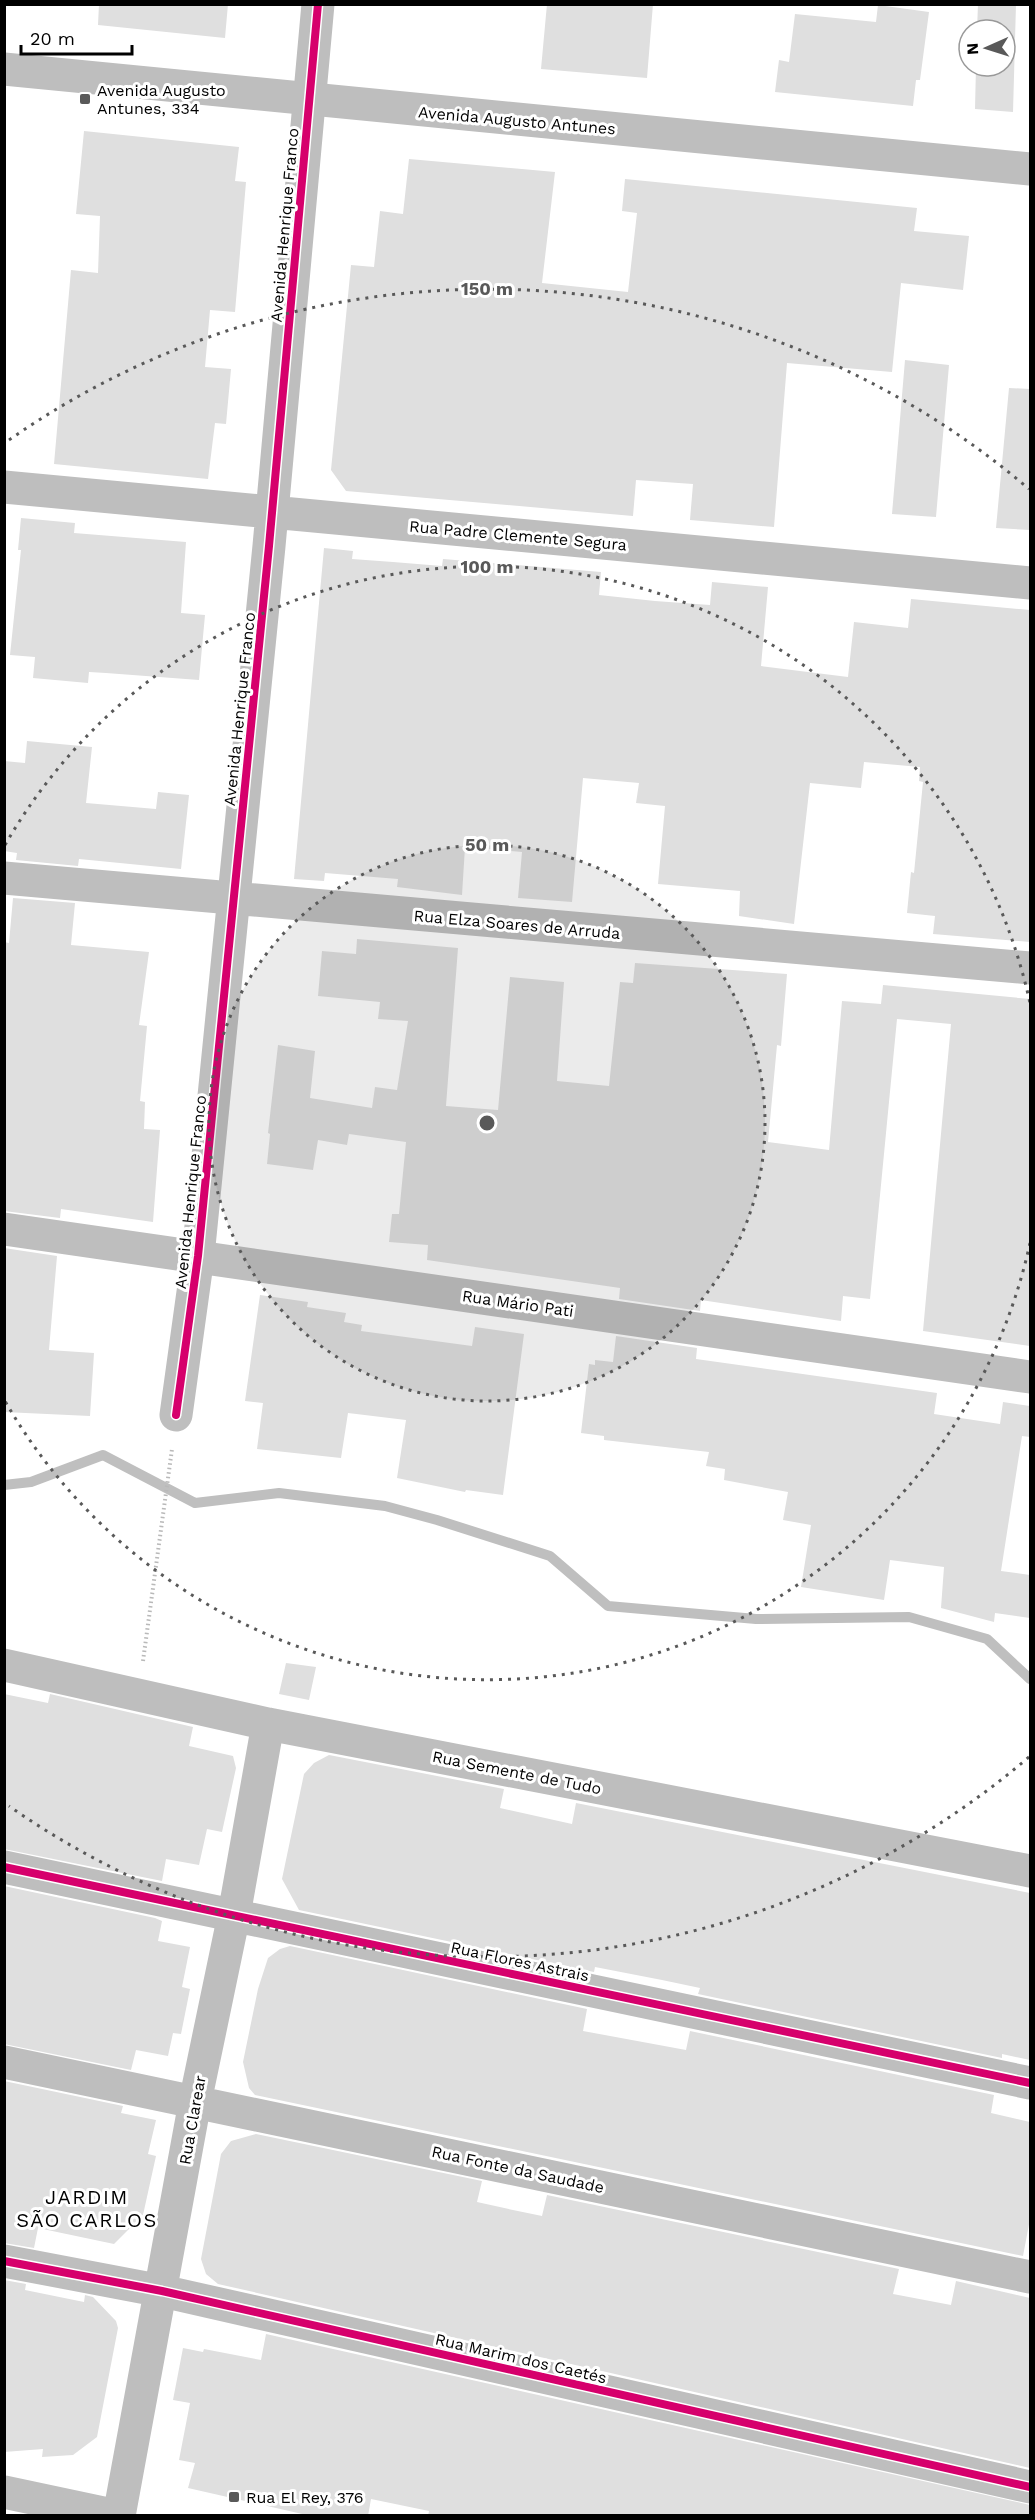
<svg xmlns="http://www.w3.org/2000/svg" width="1035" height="2520" font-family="'Work Sans',sans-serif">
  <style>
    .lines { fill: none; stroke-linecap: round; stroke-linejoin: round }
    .stream { stroke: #bfbfbf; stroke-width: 10 }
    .building { fill: #dfdfdf }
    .path { stroke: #b9b9b9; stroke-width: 4; stroke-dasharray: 1.5 3; stroke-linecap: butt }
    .minor { stroke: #bebebe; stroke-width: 33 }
    .tertiary { stroke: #bebebe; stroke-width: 33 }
    .cycleway-casing { stroke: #fff; stroke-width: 11 }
    .cycleway { stroke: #d6006c; stroke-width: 8 }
    .ring { fill: none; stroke: #595959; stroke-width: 3; stroke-dasharray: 3 6 }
    .poi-dot { fill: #595959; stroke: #fff; stroke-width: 2 }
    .labels { text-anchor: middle; stroke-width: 6; stroke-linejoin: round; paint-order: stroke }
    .poi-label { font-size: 16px; fill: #000; stroke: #fff; text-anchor: start }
    .street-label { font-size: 16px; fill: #000; stroke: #fff }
    .quarter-label { font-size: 20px; letter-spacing: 1.5px; fill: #000; stroke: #fff }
    .centre { fill: #595959; stroke: #fff; stroke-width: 3 }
    .ring-label { font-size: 18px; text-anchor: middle; font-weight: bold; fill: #595959; stroke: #fff; stroke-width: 6; stroke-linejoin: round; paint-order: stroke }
  </style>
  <rect width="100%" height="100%" fill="#fff"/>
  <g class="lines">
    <!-- stream -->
    <path class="stream" d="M 4,1485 L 31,1482 L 103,1455 L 195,1503 L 279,1493 L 385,1506 L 437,1520 L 550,1556 L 608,1606 L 756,1619 L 909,1617 L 987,1639 L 1030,1679"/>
  </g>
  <!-- building -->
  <path class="building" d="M 99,4 L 228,4 L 225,38 L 98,25 Z
    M 547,4 L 653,4 L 647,78 L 541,69 Z
    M 978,4 L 1016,4 L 1013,112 L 975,109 L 976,66 L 1005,66 L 1005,30 L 977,30 Z
    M 878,5 L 929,12 L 920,80 L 916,80 L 913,106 L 775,92 L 779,60 L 789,62 L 795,14 L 876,22 Z
    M 84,131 L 239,147 L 235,181 L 246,182 L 235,312 L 210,310 L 205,367 L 231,369 L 226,424 L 215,423 L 208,479 L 54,464 L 71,270 L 98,273 L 100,216 L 76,214 Z
    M 409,159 L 555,172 L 542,283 L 628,292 L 637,213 L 622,211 L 625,179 L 917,208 L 914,231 L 969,236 L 963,290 L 901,283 L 892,372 L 787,363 L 774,527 L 690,520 L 693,484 L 636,480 L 633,516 L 346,491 L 331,470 L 351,265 L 374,267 L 380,211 L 403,214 Z
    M 905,360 L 949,365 L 936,517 L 892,514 Z
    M 1009,388 L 1030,389 L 1030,530 L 996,528 Z
    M 21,518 L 75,523 L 74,533 L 186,542 L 181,613 L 205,615 L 199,680 L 106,673 L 89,672 L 88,683 L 33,678 L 35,657 L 10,655 L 21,550 L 18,550 Z
    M 324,548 L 353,551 L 352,559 L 393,562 L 442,566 L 443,559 L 601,572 L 599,595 L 655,601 L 710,605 L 712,582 L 768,587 L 761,666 L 848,677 L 854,622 L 908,628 L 911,599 L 1030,610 L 1030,942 L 933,934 L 935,916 L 907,913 L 911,872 L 914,873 L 923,782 L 919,781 L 920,767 L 864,762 L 861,788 L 810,783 L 794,924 L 739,916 L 740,891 L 658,884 L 665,806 L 636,803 L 639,783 L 583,778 L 572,902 L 518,898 L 522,852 L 465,847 L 462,895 L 397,887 L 398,879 L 325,873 L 324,881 L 294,879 Z
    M 27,741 L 92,747 L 86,803 L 156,809 L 158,792 L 189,795 L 181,869 L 79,859 L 78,866 L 16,860 L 17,853 L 4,851 L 4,761 L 25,763 Z
    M 13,898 L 75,903 L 71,945 L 149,952 L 139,1025 L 147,1026 L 140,1101 L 145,1102 L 144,1129 L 160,1130 L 153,1222 L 61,1209 L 60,1218 L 4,1211 L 4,942 L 9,943 Z
    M 357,939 L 458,948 L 446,1106 L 498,1110 L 510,977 L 564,982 L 557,1081 L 609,1086 L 620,982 L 633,983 L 635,963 L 787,974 L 781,1046 L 777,1045 L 768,1142 L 829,1150 L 842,1001 L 881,1004 L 883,985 L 1030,999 L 1030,1346 L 923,1331 L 951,1024 L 897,1019 L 870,1299 L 843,1296 L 841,1321 L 701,1300 L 700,1311 L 619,1299 L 620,1288 L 427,1260 L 428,1245 L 389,1242 L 392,1214 L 399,1214 L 406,1142 L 349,1134 L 347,1145 L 318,1140 L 313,1170 L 267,1164 L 270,1134 L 268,1133 L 278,1045 L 315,1051 L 310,1098 L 372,1108 L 375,1087 L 397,1090 L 408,1021 L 378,1019 L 380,1002 L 318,996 L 322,951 L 356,954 Z
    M 4,1248 L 57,1256 L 49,1350 L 94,1353 L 90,1416 L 4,1412 Z
    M 260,1295 L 308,1302 L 307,1307 L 346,1313 L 344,1322 L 362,1325 L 361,1331 L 472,1346 L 475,1327 L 524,1334 L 503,1495 L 466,1490 L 465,1492 L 397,1478 L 406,1420 L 348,1413 L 341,1458 L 257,1449 L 263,1403 L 245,1401 Z
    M 616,1336 L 697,1348 L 696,1359 L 937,1393 L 934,1414 L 1000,1424 L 1003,1402 L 1030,1406 L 1030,1437 L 1022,1436 L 1001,1571 L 1030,1575 L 1030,1618 L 995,1613 L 994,1622 L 941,1608 L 944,1567 L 890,1560 L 884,1600 L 801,1587 L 811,1525 L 783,1520 L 788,1492 L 724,1480 L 725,1469 L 706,1466 L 709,1452 L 604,1440 L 604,1436 L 581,1433 L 589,1364 L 595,1365 L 595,1360 L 613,1362 Z
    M 286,1663 L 316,1667 L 309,1700 L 279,1694 Z
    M 4,1694 L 48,1703 L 50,1694 L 193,1727 L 189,1746 L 233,1756 L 236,1768 L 222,1832 L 207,1829 L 199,1865 L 166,1859 L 162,1881 L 4,1849 Z
    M 329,1755 L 504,1789 L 500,1808 L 572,1824 L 576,1803 L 1030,1893 L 1030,2060 L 1002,2054 L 1002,2058 L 698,1994 L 700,1988 L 662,1980 L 595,1967 L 594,1972 L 299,1910 L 282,1879 L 304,1774 L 314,1763 Z
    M 4,1886 L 155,1918 L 162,1921 L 158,1941 L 190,1947 L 182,1987 L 190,1989 L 181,2034 L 173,2033 L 168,2056 L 136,2050 L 131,2070 L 4,2044 Z
    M 290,1946 L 587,2009 L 583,2031 L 686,2050 L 690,2031 L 994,2095 L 991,2113 L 1030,2122 L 1030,2219 L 1023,2256 L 255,2095 L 249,2088 L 243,2062 L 258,1989 L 268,1958 L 280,1949 Z
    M 4,2081 L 123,2106 L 121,2113 L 156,2120 L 148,2154 L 156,2156 L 143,2215 L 114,2244 L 38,2228 L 34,2248 L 4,2243 Z
    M 256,2134 L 482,2181 L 477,2202 L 513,2210 L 542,2216 L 547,2195 L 899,2269 L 893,2294 L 951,2305 L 956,2281 L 1030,2298 L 1030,2468 L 218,2284 L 206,2274 L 201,2259 L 221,2154 L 231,2141 Z
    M 4,2280 L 26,2284 L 25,2290 L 84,2302 L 85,2295 L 93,2297 L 116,2321 L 118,2328 L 97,2437 L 73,2455 L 42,2457 L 43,2449 L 4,2452 Z
    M 266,2334 L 1030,2505 L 1030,2516 L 428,2516 L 429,2511 L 371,2499 L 368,2516 L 311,2516 L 188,2488 L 195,2463 L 179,2460 L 190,2403 L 173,2400 L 183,2348 L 203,2352 L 204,2349 L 261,2360 Z"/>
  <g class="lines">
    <!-- path -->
    <path class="path" d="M 143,1661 L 172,1449"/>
    <!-- minor -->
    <path class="minor" d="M 4,487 L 1030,583
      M 4,878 L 1030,968
      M 4,1229 L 1030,1377
      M 176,1415 L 198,1256 L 269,546 L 318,4
      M 4,1665 L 268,1724 L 1030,1871
      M 4,1867 L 1030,2083
      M 4,2062 L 1030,2277
      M 4,2261 L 162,2291 L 1030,2487
      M 4,2492 L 117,2516
      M 119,2516 L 195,2102 L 234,1915 L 268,1724"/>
    <!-- tertiary -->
    <path class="tertiary" d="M 4,69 L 1030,169"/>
    <!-- cycleway casing -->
    <g class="cycleway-casing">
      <path id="cycleway" d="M 176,1415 L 198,1256 L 269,546 L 318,4
        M 4,1867 L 1030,2083
        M 4,2261 L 162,2291 L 1030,2487"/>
    </g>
    <!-- cycleway -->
    <use href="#cycleway" class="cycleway"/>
  </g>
  <!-- distance rings -->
  <circle cx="487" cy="1123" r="278" fill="#595959" fill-opacity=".12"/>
  <g class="ring">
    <circle cx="487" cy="1123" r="278"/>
    <path d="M1030 1243A556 556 0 0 1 5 1401M5 845A556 556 0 0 1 1030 1003"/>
    <path d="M1029 1757A834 834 0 0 1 9 1806M9 440A834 834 0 0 1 1029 489"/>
  </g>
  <!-- markers -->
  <g class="poi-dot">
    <rect x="79" y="93" width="12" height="12" rx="3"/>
    <rect x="228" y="2491" width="12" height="12" rx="3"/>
  </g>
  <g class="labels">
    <!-- poi labels -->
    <g class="poi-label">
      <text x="97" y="96">Avenida Augusto<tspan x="97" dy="18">Antunes, 334</tspan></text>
      <text x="246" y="2503">Rua El Rey, 376</text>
    </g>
    <!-- street labels -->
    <g class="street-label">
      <text transform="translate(517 120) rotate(5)" y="6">Avenida Augusto Antunes</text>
      <text transform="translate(284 225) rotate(-85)" y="6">Avenida Henrique Franco</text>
      <text transform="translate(518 535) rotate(5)" y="6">Rua Padre Clemente Segura</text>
      <text transform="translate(239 709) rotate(-84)" y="6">Avenida Henrique Franco</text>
      <text transform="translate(517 924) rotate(5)" y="6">Rua Elza Soares de Arruda</text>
      <text transform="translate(190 1192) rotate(-84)" y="6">Avenida Henrique Franco</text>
      <text transform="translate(518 1303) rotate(8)" y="6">Rua Mário Pati</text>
      <text transform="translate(517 1772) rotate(11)" y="6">Rua Semente de Tudo</text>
      <text transform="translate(520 1961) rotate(12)" y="6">Rua Flores Astrais</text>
      <text transform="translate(192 2120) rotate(-80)" y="6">Rua Clarear</text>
      <text transform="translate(518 2169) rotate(12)" y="6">Rua Fonte da Saudade</text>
      <text transform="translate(521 2358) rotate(13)" y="6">Rua Marim dos Caetés</text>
    </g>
    <!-- quarter labels -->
    <g class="quarter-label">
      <text x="87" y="2204">JARDIM<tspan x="87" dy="23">SÃO CARLOS</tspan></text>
    </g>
  </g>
  <circle cx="487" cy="1123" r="9" class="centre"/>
  <g class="ring-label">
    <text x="487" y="295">150 m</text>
    <text x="487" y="573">100 m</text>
    <text x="487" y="851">50 m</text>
  </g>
  <!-- border -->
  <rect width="1035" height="2520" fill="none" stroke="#000000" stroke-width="12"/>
  <!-- north arrow -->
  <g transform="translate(987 48) rotate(267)"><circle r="28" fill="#ffffff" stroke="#999999" stroke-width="1.5"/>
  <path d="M0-4.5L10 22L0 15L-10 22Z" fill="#595959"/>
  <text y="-9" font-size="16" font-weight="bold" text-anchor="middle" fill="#000000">N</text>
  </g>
  <!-- scale -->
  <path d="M21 45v9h111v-9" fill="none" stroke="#000000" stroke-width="3"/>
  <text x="30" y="45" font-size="18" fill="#000000" stroke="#ffffff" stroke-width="4.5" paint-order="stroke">20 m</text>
</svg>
